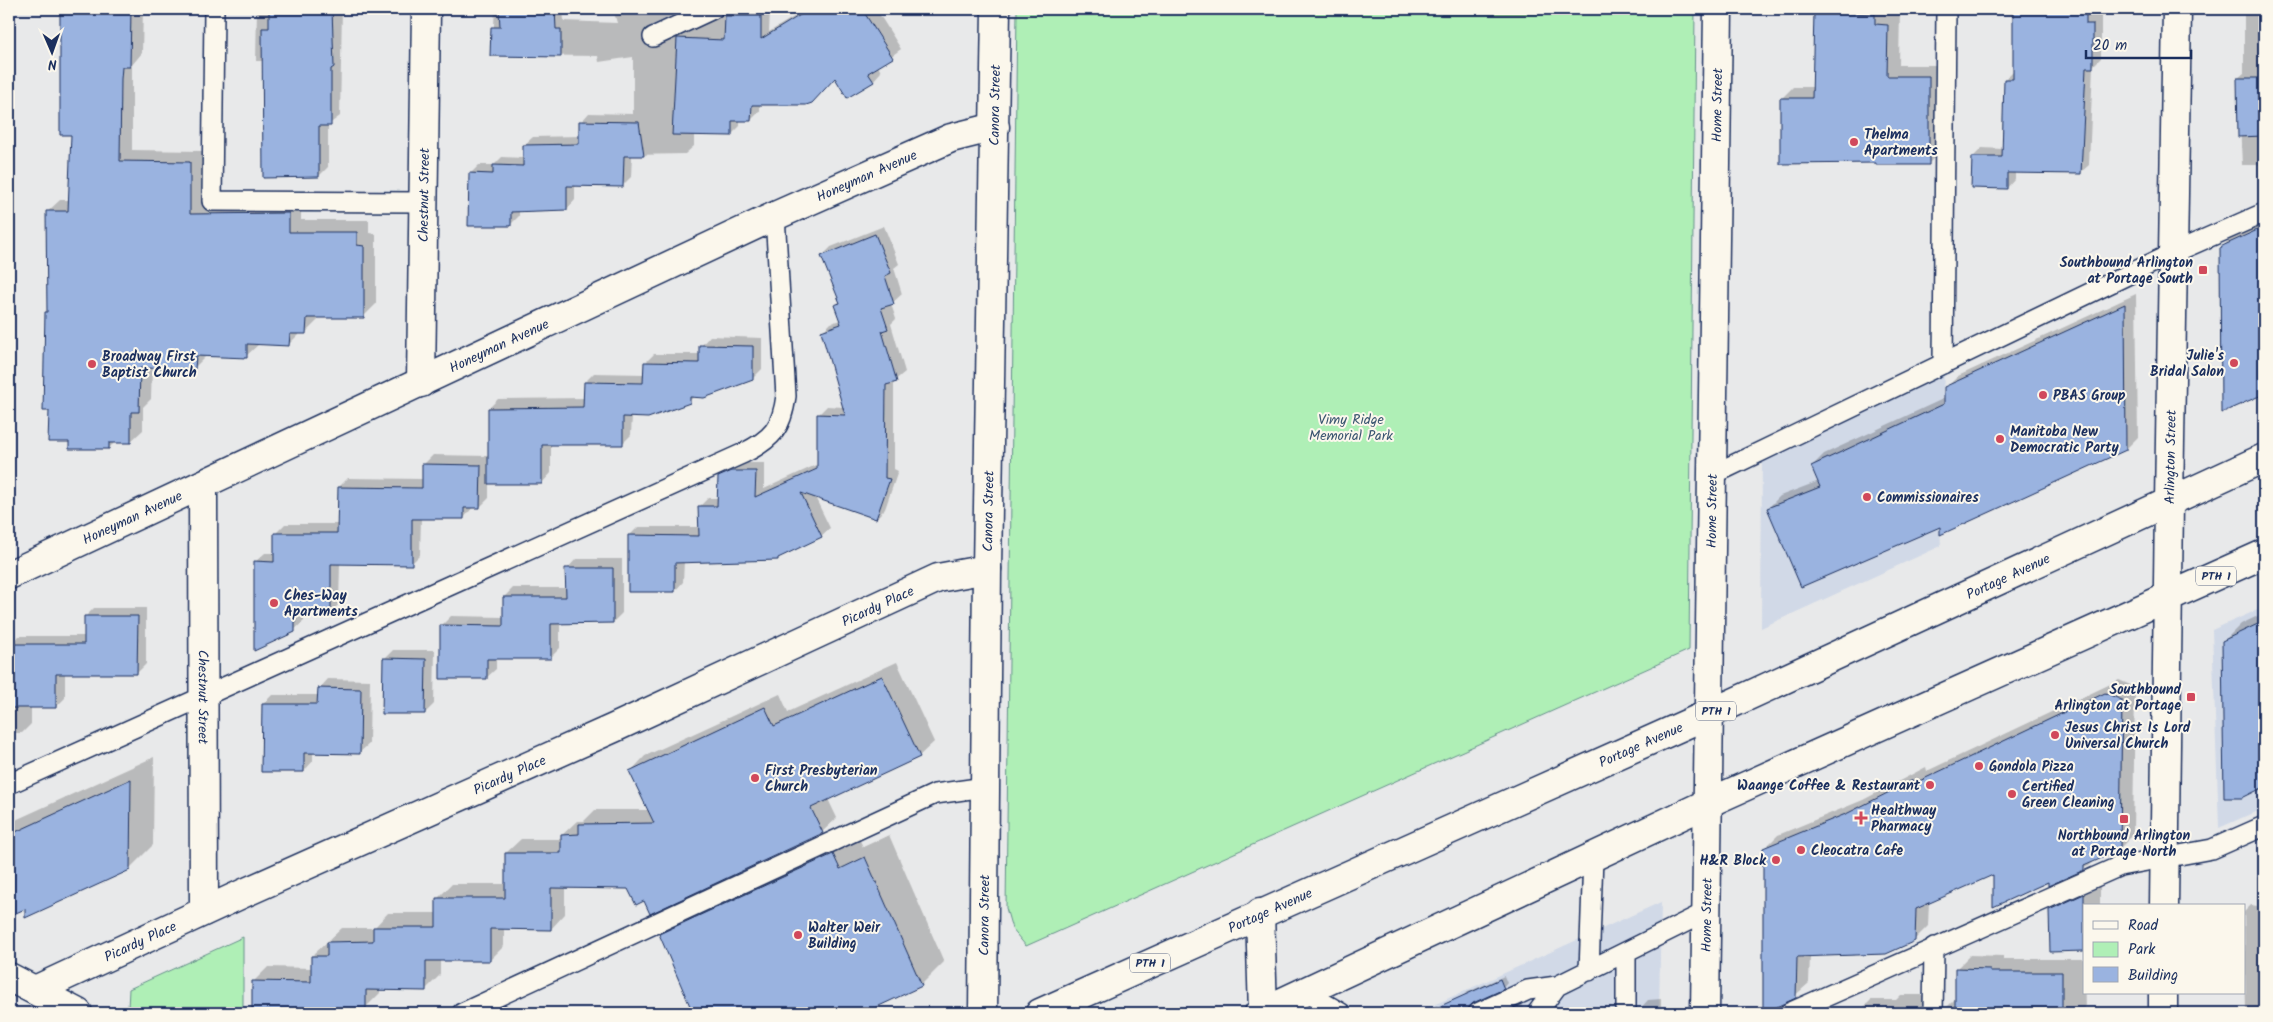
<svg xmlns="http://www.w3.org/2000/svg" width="2273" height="1022" font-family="Kalam,sans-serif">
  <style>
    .built { fill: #d1d9e7 }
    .green { fill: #afefb6; stroke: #658f8a }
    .shadow { fill: #0003 }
    .building { fill: #9ab3e0; stroke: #1b2f5e }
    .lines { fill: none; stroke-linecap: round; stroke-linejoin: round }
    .service-casing { stroke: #1b2f5e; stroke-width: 22 }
    .minor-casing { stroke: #1b2f5e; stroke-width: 31 }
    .secondary-casing { stroke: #1b2f5e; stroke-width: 31 }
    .trunk-casing { stroke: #1b2f5e; stroke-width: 31 }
    .service { stroke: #fbf7ec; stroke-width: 19 }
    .minor { stroke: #fbf7ec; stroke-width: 28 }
    .secondary { stroke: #fbf7ec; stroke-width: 28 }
    .trunk { stroke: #fbf7ec; stroke-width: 28 }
    .poi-dot { fill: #d1495b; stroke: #fbf7ec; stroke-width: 2 }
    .labels { text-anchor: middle; stroke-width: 4; stroke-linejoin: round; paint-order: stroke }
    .shield { fill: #fbf7ec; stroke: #5e6b89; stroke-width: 1 }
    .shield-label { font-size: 12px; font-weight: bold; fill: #1b2f5e }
    .street-label { font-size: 14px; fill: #1b2f5e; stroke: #fbf7ec }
    .poi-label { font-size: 14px; font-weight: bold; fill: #1b2f5e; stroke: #fbf7ec; text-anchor: start }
    .park-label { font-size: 14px; fill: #395570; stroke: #fbf7ec }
  </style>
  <rect width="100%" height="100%" fill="#e8e9ea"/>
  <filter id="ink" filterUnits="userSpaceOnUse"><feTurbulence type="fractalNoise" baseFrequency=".02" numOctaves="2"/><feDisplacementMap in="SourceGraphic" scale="10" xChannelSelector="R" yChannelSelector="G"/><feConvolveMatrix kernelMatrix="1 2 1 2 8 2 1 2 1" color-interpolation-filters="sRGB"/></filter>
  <g filter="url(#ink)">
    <!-- built -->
    <path class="built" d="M 1944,365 L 1940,527 L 1941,546 L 1761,628 L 1762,452 Z
      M 2264,607 L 2264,808 L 2219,828 L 2212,630 Z
      M 1661,902 L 1659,1013 L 1416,1013 Z"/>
    <!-- green -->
    <path class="green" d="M 1017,9 L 1695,9 L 1689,650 L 1026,946 L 1012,929 L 1006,908 Z
      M 243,937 L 243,1013 L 136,1013 L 128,1009 L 129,989 Z"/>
    <!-- shadow -->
    <path class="shadow" d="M 61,9 L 143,9 L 142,53 L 132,65 L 132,150 L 202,151 L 201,202 L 301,201 L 301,220 L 369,220 L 369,233 L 376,234 L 376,304 L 363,317 L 318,316 L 318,320 L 306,332 L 301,332 L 289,344 L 259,344 L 246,356 L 207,355 L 195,367 L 152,367 L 151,399 L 143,407 L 143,430 L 130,442 L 115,442 L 109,448 L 70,440 L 50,410 L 46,313 L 48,311 L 47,212 L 60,200 L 70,200 L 72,134 L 61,134 Z
      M 257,9 L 342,9 L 340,116 L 328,125 L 328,167 L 319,176 L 264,61 L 256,61 Z
      M 495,9 L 563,9 L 564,21 L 617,23 L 613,9 L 686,9 L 650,26 L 651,34 L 667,39 L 723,13 L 725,9 L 770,9 L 769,32 L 807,9 L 876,9 L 901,49 L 878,66 L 881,72 L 873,81 L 835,76 L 760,104 L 760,111 L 751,120 L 740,120 L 740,126 L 731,135 L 694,134 L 694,146 L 685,154 L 632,155 L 631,177 L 623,185 L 575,185 L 575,200 L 567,209 L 519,210 L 519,216 L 510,225 L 470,174 L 479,165 L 494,165 L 502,157 L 524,158 L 524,145 L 533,137 L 580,136 L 581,122 L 589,113 L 633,114 L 633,57 L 599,62 L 598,56 L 492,55 Z
      M 1441,9 L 1547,9 L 1540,15 L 1441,16 Z
      M 1819,9 L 1900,9 L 1899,65 L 1940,65 L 1940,152 L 1928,164 L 1877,161 L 1781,99 L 1793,87 L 1813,87 L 1815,13 Z
      M 1969,9 L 2094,9 L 2094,16 L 2101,16 L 2101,58 L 2093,66 L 2089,165 L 2080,173 L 2015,172 L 2015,179 L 2007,188 L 1973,157 L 1982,148 L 2003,149 L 2005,79 L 2014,70 L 2014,14 L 1969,14 Z
      M 2244,9 L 2264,9 L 2264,165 L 2242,165 L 2238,78 L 2244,73 Z
      M 2264,221 L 2264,393 L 2222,411 L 2221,248 L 2235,234 Z
      M 884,226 L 899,264 L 894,268 L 902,294 L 891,304 L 896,319 L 891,324 L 905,372 L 894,381 L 894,469 L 898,471 L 885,509 L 876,518 L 815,497 L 830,528 L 821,536 L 782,555 L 777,559 L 684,561 L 683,582 L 675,591 L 629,536 L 638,527 L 700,527 L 699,507 L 708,498 L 719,498 L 719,478 L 728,469 L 742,463 L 764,463 L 764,489 L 818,464 L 818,415 L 827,406 L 843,407 L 822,332 L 831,323 L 840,320 L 836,305 L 840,301 L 822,256 L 831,247 Z
      M 2136,294 L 2138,437 L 2126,449 L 1941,525 L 1768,508 L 1780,496 L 1819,481 L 1812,466 L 1824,454 L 1945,398 L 1946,388 L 1958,376 Z
      M 710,336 L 762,338 L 762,369 L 752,379 L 695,396 L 689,401 L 632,416 L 631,435 L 622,444 L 551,443 L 551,473 L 542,483 L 489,483 L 489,498 L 480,507 L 473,507 L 464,518 L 421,518 L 420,555 L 411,564 L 340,563 L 339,604 L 330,613 L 304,613 L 304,621 L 294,630 L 255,562 L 265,553 L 275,553 L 276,533 L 285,524 L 339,524 L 339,487 L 348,478 L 423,479 L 423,465 L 433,455 L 489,456 L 489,408 L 498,399 L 585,398 L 585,382 L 594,373 L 645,374 L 645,363 L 654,354 L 701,354 L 701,346 Z
      M 576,559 L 622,559 L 622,613 L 613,622 L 560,623 L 560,648 L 550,658 L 496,658 L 496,669 L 486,678 L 442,625 L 451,616 L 504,617 L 504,597 L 513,588 L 567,588 L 567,569 Z
      M 94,608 L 146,608 L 146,664 L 137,673 L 65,673 L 65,698 L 56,707 L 31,706 L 31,724 L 22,733 L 9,733 L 10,645 L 19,636 L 85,636 L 85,617 Z
      M 2264,613 L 2264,786 L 2241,796 L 2223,642 L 2241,624 Z
      M 393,650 L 435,650 L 434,704 L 425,713 L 384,659 Z
      M 897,662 L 934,742 L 919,756 L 828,799 L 837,818 L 822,832 L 645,900 L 629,887 L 565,887 L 565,914 L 551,929 L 504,928 L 504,946 L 490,960 L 440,960 L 440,975 L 426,989 L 380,989 L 380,993 L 365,1008 L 317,1008 L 317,1013 L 253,1013 L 253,982 L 268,967 L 312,968 L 312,956 L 342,928 L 374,928 L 388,913 L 437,913 L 437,899 L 452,884 L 506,884 L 506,853 L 521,839 L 562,839 L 562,835 L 577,821 L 584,821 L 595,810 L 649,810 L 631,771 L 645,756 L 780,694 L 788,712 Z
      M 328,679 L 370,680 L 369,744 L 359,753 L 313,752 L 313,761 L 304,771 L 263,704 L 272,695 L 319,695 L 319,689 Z
      M 2119,680 L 2135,687 L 2133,835 L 2119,849 L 2096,859 L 2089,866 L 1994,905 L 1994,873 L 1929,902 L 1928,926 L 1914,940 L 1810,955 L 1809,983 L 1791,999 L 1796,1009 L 1808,1013 L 1765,1013 L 1764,849 L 1778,835 L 1863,800 L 1926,767 L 1927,771 Z
      M 154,757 L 153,845 L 129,869 L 9,914 L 9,823 Z
      M 856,832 L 863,847 L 889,835 L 944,962 L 921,985 L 861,1013 L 694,1013 L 660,935 L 683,912 Z
      M 2264,871 L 2264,1013 L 2246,1013 L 2244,912 L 2251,905 L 2257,906 L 2257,879 Z
      M 2100,883 L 2100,906 L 2084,906 L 2084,950 L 2052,951 L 2050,910 L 2060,901 Z
      M 1970,955 L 2003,956 L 2003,959 L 2084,959 L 2085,1013 L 1858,1013 L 1871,1000 L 1896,1000 L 1901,995 L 1935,995 L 1941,1009 L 1945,1009 L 1956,998 L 1956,969 Z
      M 1504,976 L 1507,983 L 1503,988 L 1475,1001 L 1467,1009 L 1462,998 L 1466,993 Z
      M 1661,999 L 1661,1013 L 1615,1013 L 1615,1010 L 1623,1001 L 1629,1010 L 1637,1012 L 1648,1000 Z
      M 1521,1002 L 1526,1013 L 1497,1013 Z"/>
    <!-- building -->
    <path class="building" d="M 60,9 L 131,9 L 130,67 L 122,67 L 121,79 L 120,161 L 190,162 L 190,214 L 289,213 L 289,232 L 357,232 L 357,245 L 364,246 L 364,318 L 307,318 L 306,334 L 290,334 L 289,346 L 247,344 L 247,358 L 196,356 L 195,369 L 140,368 L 139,412 L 131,412 L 131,443 L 109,443 L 109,449 L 69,449 L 69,442 L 48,442 L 49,411 L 43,411 L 45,312 L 47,312 L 46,211 L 68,211 L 71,135 L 60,135 Z
      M 269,9 L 332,9 L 334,67 L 331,69 L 331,126 L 319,126 L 319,177 L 263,178 L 262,28 L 269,28 Z
      M 499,9 L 555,9 L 556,29 L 561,29 L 561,57 L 490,56 L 491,27 L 500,27 Z
      M 810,9 L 862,9 L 893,58 L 868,73 L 874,82 L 847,98 L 835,78 L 812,103 L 806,105 L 752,105 L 751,121 L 732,121 L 732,136 L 672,135 L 677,38 L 724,40 L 725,16 L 761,16 L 761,39 Z
      M 2013,9 L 2086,9 L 2086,24 L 2093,24 L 2093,68 L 2086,68 L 2081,174 L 2007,173 L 2007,189 L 1971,188 L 1972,157 L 2002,157 L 2004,79 L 2013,79 Z
      M 1814,12 L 1875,14 L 1875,24 L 1888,25 L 1887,76 L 1929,76 L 1929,165 L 1876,165 L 1876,163 L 1780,164 L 1780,98 L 1812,98 Z
      M 2237,78 L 2264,78 L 2264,136 L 2238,137 Z
      M 579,121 L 639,122 L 644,156 L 624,156 L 623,187 L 567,186 L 567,210 L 511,212 L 511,226 L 468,226 L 469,173 L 493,174 L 493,165 L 523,166 L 523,145 L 579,144 Z
      M 2264,227 L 2264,394 L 2221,413 L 2220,247 Z
      M 875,234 L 891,273 L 885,276 L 894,304 L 881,308 L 888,329 L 882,331 L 897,382 L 886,385 L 885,478 L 890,479 L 876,519 L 801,493 L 822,537 L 778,558 L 778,560 L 675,563 L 675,592 L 628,592 L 628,535 L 699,536 L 698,506 L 717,506 L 718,477 L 732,471 L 756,471 L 755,497 L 817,469 L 817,414 L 845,415 L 821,331 L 841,324 L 834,305 L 840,303 L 821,256 Z
      M 2125,304 L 2126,450 L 1940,535 L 1940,527 L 1801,587 L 1767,508 L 1820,487 L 1811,466 L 1944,404 L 1944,387 Z
      M 699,345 L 753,346 L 753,380 L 704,398 L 690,397 L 690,403 L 648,418 L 623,417 L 623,445 L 542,445 L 542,484 L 488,484 L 488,408 L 583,407 L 584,382 L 643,383 L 644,362 L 699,363 Z
      M 422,464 L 481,465 L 480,508 L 464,508 L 464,519 L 412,519 L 412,565 L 331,564 L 331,614 L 295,615 L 295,632 L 254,651 L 254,561 L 274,562 L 274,533 L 337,533 L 338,487 L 422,488 Z
      M 565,568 L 613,568 L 613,623 L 551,624 L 551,659 L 487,659 L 487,679 L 440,679 L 440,625 L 503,626 L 503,597 L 566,597 Z
      M 84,616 L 138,616 L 137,674 L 56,674 L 56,708 L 9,708 L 9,644 L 84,644 Z
      M 2264,621 L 2264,787 L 2242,798 L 2224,798 L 2222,641 Z
      M 383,658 L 426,659 L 425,714 L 382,714 Z
      M 882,676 L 920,757 L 811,808 L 823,833 L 650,914 L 644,901 L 636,905 L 628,889 L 551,888 L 551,930 L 490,929 L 490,961 L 426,961 L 426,991 L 366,990 L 366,1009 L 303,1009 L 303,1013 L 252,1013 L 252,981 L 311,982 L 311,956 L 327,956 L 327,942 L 373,941 L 373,927 L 436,927 L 436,898 L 505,898 L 505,853 L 561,853 L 561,835 L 579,834 L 579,824 L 654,823 L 629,771 L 765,707 L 774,726 Z
      M 318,688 L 361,689 L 360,754 L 304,753 L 304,772 L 261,772 L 262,704 L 317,704 Z
      M 2105,693 L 2122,700 L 2120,850 L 2084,866 L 2084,870 L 2048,886 L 2048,882 L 1993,907 L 1993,875 L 1916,909 L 1915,941 L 1886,954 L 1797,957 L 1796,998 L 1763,1013 L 1763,848 L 1848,813 L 1913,780 L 1913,784 Z
      M 131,779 L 130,870 L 25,918 L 25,909 L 9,916 L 9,835 Z
      M 833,854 L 840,869 L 865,857 L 922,986 L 864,1013 L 693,1013 L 659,934 Z
      M 2084,894 L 2084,951 L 2050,952 L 2049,910 Z
      M 1955,968 L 1990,969 L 1990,972 L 2062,972 L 2062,1013 L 1955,1013 Z
      M 1500,979 L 1504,989 L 1473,1003 L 1469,1007 L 1467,1013 L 1425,1013 Z"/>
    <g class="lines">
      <!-- service casing -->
      <g class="service-casing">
        <path id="service" d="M 214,9 L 212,201 L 424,202
          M 653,37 L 713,9
          M 1943,364 L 1946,9
          M 1712,475 L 2173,253 L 2264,213
          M 9,784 L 744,453 C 772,439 782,428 786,396 L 775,216
          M 1589,971 L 1593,857
          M 1305,992 L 1341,1013
          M 1626,1009 L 1626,952
          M 462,1013 L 935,794 L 985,787
          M 1478,1013 L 1528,990 L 1557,986 L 1706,912
          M 1537,1013 L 1557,986
          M 1789,1013 L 2120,866 L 2212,849 L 2264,826
          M 1933,1013 L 1934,947"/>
      </g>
      <!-- minor casing -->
      <g class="minor-casing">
        <g id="minor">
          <path id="s1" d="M 421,383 L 426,9"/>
          <path id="s2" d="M 203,485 L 204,911"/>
          <path d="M 2169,502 L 2177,9"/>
          <path id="s3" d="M 9,575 L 775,216 L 951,138 L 995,127"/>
          <path d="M 1260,913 L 1263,1013"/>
          <path id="s4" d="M 35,990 L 244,893 L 614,728 L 938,578 L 987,569"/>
          <path id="s5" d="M 983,1013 L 987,569 L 996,9"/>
          <path id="s6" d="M 1705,1013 L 1718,9"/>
        </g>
      </g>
      <!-- secondary casing -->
      <g class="secondary-casing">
        <path id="secondary" d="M 2164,906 L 2169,502
          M 2163,1013 L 2163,993"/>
      </g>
      <!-- trunk casing -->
      <g class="trunk-casing">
        <g id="trunk">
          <path d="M 9,977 L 78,1013"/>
          <path id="s7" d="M 1040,1013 L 1709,714 L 2264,458"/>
          <path d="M 1259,1013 L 1708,803 L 2264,554"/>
        </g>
      </g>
      <!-- service -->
      <use href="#service" class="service"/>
      <!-- minor -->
      <use href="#minor" class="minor"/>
      <!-- secondary -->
      <use href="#secondary" class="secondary"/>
      <!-- trunk -->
      <use href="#trunk" class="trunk"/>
    </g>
  </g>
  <!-- markers -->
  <g class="poi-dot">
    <circle cx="1854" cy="142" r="5"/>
    <rect x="2198" y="265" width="10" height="10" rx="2.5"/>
    <circle cx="2234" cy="363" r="5"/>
    <circle cx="92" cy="364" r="5"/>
    <circle cx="2043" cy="395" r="5"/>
    <circle cx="2000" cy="439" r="5"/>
    <circle cx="1867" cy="497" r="5"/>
    <circle cx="274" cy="603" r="5"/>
    <rect x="2186" y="692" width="10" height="10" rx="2.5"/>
    <circle cx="2055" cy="735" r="5"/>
    <circle cx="1979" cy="766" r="5"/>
    <circle cx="755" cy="778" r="5"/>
    <circle cx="1930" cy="785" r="5"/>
    <circle cx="2012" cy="794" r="5"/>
    <path d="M1858.5 810.5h5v5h5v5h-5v5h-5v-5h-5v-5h5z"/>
    <rect x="2119" y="814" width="10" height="10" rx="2.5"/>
    <circle cx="1801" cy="850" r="5"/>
    <circle cx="1776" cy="860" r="5"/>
    <circle cx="798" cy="935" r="5"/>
  </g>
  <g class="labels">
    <!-- shield labels -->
    <g class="shield">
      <rect x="2196" y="566.5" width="40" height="19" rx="4"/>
      <rect x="1696" y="701.5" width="40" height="19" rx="4"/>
      <rect x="1130" y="953.5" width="40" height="19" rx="4"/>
    </g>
    <g class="shield-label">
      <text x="2216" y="580">PTH 1</text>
      <text x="1716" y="715">PTH 1</text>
      <text x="1150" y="967">PTH 1</text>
    </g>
    <!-- street labels -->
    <g class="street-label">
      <text dy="5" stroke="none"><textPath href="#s5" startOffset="908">Canora Street</textPath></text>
      <text dy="5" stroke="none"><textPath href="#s6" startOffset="908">Home Street</textPath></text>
      <text dy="5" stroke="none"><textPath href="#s3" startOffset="946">Honeyman Avenue</textPath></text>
      <text dy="5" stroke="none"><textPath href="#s1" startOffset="188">Chestnut Street</textPath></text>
      <text dy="5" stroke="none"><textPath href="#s3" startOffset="541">Honeyman Avenue</textPath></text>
      <text transform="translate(2170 457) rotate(-89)" y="5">Arlington Street</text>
      <text dy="5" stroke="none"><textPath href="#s5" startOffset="502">Canora Street</textPath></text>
      <text dy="5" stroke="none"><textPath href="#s6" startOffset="502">Home Street</textPath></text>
      <text dy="5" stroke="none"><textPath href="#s3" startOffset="136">Honeyman Avenue</textPath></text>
      <text dy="5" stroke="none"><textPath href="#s7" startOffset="1062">Portage Avenue</textPath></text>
      <text dy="5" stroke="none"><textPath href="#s4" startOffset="926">Picardy Place</textPath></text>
      <text dy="5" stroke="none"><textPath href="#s2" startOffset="212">Chestnut Street</textPath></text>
      <text dy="5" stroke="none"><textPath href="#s7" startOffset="658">Portage Avenue</textPath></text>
      <text dy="5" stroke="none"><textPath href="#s4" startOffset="521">Picardy Place</textPath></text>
      <text dy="5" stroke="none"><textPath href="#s7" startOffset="252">Portage Avenue</textPath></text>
      <text dy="5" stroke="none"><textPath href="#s5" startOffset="98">Canora Street</textPath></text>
      <text dy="5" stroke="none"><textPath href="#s6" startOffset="98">Home Street</textPath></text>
      <text dy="5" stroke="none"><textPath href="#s4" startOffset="116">Picardy Place</textPath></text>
    </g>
    <!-- poi labels -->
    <g class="poi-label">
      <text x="1864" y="139">Thelma<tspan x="1864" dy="16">Apartments</tspan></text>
      <text x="2193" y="267" text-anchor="end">Southbound Arlington<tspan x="2193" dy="16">at Portage South</tspan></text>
      <text x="2224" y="360" text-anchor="end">Julie's<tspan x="2224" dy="16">Bridal Salon</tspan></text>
      <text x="102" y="361">Broadway First<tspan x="102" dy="16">Baptist Church</tspan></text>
      <text x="2053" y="400">PBAS Group</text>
      <text x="2010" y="436">Manitoba New<tspan x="2010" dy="16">Democratic Party</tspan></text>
      <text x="1877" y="502">Commissionaires</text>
      <text x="284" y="600">Ches-Way<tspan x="284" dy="16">Apartments</tspan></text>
      <text x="2181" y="694" text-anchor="end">Southbound<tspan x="2181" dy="16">Arlington at Portage</tspan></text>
      <text x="2065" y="732">Jesus Christ Is Lord<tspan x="2065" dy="16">Universal Church</tspan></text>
      <text x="1989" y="771">Gondola Pizza</text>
      <text x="765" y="775">First Presbyterian<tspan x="765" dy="16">Church</tspan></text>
      <text x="1920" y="790" text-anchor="end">Waange Coffee &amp; Restaurant</text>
      <text x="2022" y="791">Certified<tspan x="2022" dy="16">Green Cleaning</tspan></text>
      <text x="1871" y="815">Healthway<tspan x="1871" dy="16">Pharmacy</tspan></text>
      <text x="2124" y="840" text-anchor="middle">Northbound Arlington<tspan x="2124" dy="16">at Portage North</tspan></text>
      <text x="1811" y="855">Cleocatra Cafe</text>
      <text x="1766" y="865" text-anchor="end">H&amp;R Block</text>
      <text x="808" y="932">Walter Weir<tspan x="808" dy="16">Building</tspan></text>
    </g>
    <!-- park labels -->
    <g class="park-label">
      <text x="1351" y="424">Vimy Ridge<tspan x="1351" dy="16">Memorial Park</tspan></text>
    </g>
  </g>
  <!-- margin -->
  <rect width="2273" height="1022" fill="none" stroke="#fbf7ec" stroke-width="30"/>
  <rect x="15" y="15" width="2243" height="992" fill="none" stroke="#1b2f5e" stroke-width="2" filter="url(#ink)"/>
  <!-- legend -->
  <rect x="2083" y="904" width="162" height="90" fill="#fbf7ec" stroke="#a1a7b3"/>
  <rect x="2093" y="921" width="25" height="8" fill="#fbf7ec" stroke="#a1a7b3"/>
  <text x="2128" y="930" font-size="15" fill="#1b2f5e">Road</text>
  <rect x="2093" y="942" width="25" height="15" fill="#afefb6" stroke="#a1a7b3"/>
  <text x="2128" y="954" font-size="15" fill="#1b2f5e">Park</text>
  <rect x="2093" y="967" width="25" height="15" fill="#9ab3e0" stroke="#a1a7b3"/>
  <text x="2128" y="980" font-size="15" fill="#1b2f5e">Building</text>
  <!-- north arrow -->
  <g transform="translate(52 52) rotate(178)" stroke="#fbf7ec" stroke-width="4" paint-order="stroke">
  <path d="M0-4L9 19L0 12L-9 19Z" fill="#1b2f5e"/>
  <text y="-8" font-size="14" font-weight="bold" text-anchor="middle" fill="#1b2f5e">N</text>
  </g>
  <!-- scale -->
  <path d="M2086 50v8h105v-8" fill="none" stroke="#1b2f5e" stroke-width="2.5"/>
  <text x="2093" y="50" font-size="15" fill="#1b2f5e" stroke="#fbf7ec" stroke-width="4" paint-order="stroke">20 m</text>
</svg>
